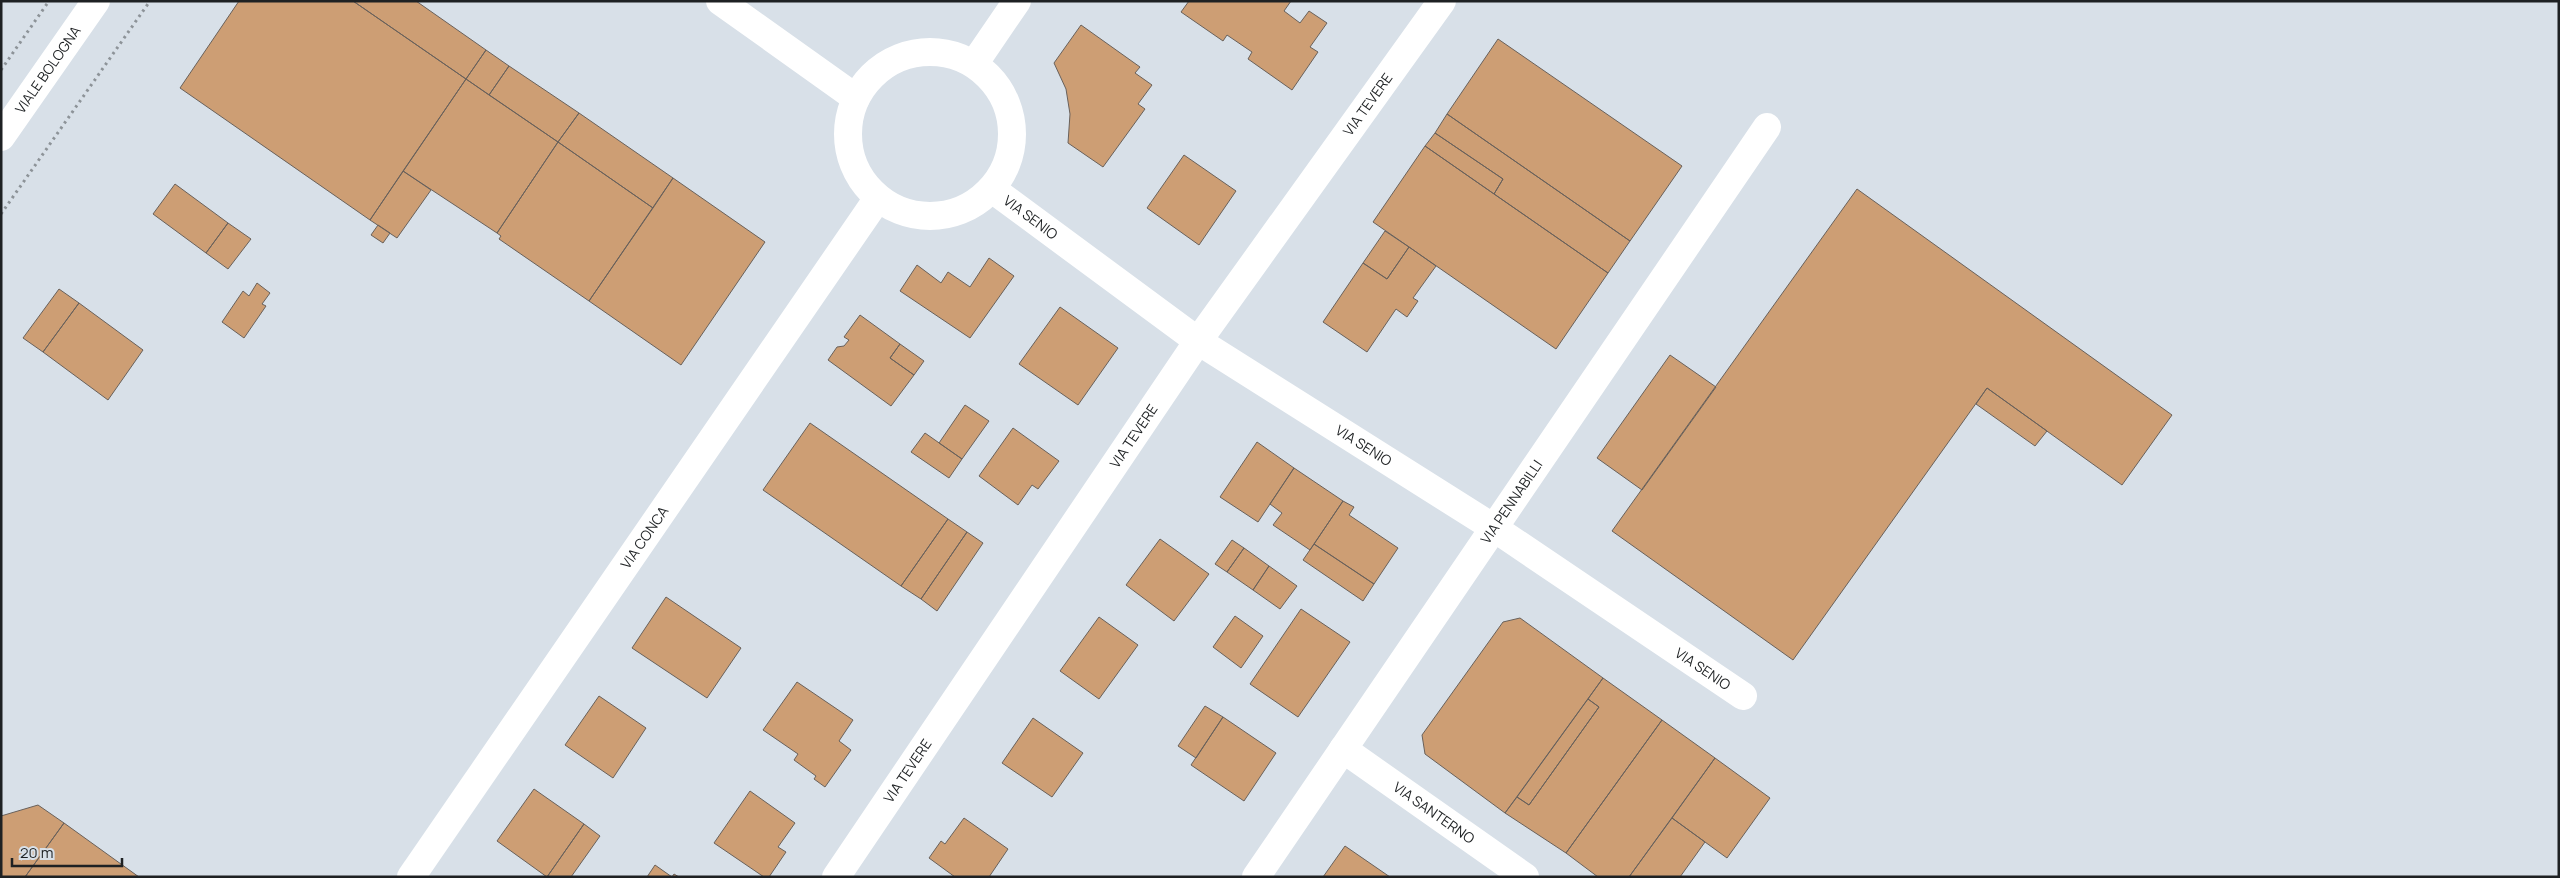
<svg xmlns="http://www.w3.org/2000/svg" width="2560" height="878" font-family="Manrope,sans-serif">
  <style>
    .building { fill: #cd9e74; stroke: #69615b }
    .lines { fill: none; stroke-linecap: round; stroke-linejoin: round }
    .path { stroke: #8d9398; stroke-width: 3; stroke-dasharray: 2.5 4; stroke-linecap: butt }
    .street { stroke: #fff; stroke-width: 28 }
    .secondary { stroke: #fff; stroke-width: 28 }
    .labels { text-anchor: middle; stroke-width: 5; stroke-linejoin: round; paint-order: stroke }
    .street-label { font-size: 14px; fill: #1e2123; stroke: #d8e0e8 }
  </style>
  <rect width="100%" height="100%" fill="#d8e0e8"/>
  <!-- building -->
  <path class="building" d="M 239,1 L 353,1 L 466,79 L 370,220 L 180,88 Z
    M 353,1 L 416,1 L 486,50 L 466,79 Z
    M 1189,1 L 1291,1 L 1284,11 L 1300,23 L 1309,11 L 1327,23 L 1310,47 L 1318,52 L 1292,90 L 1248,59 L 1252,52 L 1227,35 L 1223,41 L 1181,12 Z
    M 1081,25 L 1140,67 L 1135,73 L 1152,85 L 1138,104 L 1145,109 L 1103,167 L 1068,143 L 1070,114 L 1066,89 L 1054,63 Z
    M 1498,39 L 1682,166 L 1630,241 L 1447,114 Z
    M 486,50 L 509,66 L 489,95 L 466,79 Z
    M 509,66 L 579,113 L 558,142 L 489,95 Z
    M 466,79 L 558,142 L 497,233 L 403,171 Z
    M 579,113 L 673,178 L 653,208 L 558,142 Z
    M 1447,114 L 1630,241 L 1608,273 L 1494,194 L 1503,179 L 1435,133 Z
    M 1435,133 L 1503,179 L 1494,194 L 1425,146 Z
    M 558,142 L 653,208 L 589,301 L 499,239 L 501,236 L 497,233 Z
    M 1425,146 L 1608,273 L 1556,349 L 1373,222 Z
    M 1184,155 L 1236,191 L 1199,245 L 1147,208 Z
    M 403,171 L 431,190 L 397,238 L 370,220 Z
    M 673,178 L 765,242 L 681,365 L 589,301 Z
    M 175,184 L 228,223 L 206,253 L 153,214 Z
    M 1857,189 L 2172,415 L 2122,485 L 1987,388 L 1793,660 L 1612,531 Z
    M 228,223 L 251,239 L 228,269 L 206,253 Z
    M 378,225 L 390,233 L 383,243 L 371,235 Z
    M 1385,231 L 1409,247 L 1387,279 L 1363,263 Z
    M 1409,247 L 1436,266 L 1413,298 L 1418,301 L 1407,317 L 1396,309 L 1367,352 L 1323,322 L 1363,263 L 1387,279 Z
    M 989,258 L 1014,276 L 970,338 L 900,291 L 917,265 L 941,283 L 948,272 L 970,287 Z
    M 257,283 L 270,293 L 262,304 L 266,306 L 244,338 L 222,322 L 243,291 L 249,296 Z
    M 59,289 L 79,303 L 43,352 L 23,338 Z
    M 79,303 L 143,350 L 108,400 L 43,352 Z
    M 1060,307 L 1118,348 L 1078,405 L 1019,364 Z
    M 860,315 L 900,344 L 890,358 L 914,375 L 891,406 L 828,360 L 837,347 L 844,346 L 849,340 L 844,337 Z
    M 900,344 L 924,361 L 914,375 L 890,358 Z
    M 1670,355 L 1716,387 L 1642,490 L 1597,458 Z
    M 1987,388 L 2047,431 L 2035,446 L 1976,404 Z
    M 965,405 L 989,421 L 962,459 L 939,443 Z
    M 810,423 L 948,519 L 901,586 L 763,490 Z
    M 1013,428 L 1059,461 L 1038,489 L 1032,485 L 1018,505 L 979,476 Z
    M 925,433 L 962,459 L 949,478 L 911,452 Z
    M 1257,442 L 1294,468 L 1258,522 L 1220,497 Z
    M 1294,468 L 1343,501 L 1310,550 L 1273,525 L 1282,513 L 1270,504 Z
    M 1343,501 L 1354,507 L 1349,515 L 1398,548 L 1374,584 L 1314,544 Z
    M 948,519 L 967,532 L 921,599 L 901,586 Z
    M 967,532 L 983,543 L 937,611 L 921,599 Z
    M 1160,539 L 1209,574 L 1174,621 L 1126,585 Z
    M 1232,540 L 1244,548 L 1227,572 L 1215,564 Z
    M 1314,544 L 1374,584 L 1363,601 L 1303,560 Z
    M 1244,548 L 1269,566 L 1253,590 L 1227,572 Z
    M 1269,566 L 1297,586 L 1280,609 L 1253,590 Z
    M 666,597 L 741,648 L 707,698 L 632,648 Z
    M 1301,609 L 1350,642 L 1298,717 L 1250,684 Z
    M 1235,616 L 1263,636 L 1241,668 L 1213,647 Z
    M 1099,617 L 1138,645 L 1099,699 L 1060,671 Z
    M 1520,618 L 1603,678 L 1505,813 L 1425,754 L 1422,735 L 1503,622 Z
    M 1603,678 L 1662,720 L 1566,853 L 1505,813 L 1517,797 L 1529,805 L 1599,707 L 1588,699 Z
    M 797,682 L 853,720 L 839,741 L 851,750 L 825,787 L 814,779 L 816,776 L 794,760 L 798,754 L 763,730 Z
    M 599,696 L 646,728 L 613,778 L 565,745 Z
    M 1588,699 L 1599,707 L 1529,805 L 1517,797 Z
    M 1205,706 L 1223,717 L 1196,758 L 1178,746 Z
    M 1223,717 L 1276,753 L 1244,801 L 1191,765 Z
    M 1033,718 L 1083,753 L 1052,797 L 1002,763 Z
    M 1662,720 L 1715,758 L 1629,877 L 1598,877 L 1566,853 Z
    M 1715,758 L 1770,798 L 1727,858 L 1672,818 Z
    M 534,789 L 584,824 L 547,877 L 497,841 Z
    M 750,791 L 795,823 L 778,847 L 786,852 L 769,877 L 764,877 L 714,843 Z
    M 38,805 L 64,823 L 25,877 L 1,877 L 1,816 Z
    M 964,818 L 1008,849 L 989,877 L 955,877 L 929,858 L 941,841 L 945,844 Z
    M 1672,818 L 1705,842 L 1680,877 L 1629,877 Z
    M 64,823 L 139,877 L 25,877 Z
    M 584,824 L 600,836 L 571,877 L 547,877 Z
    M 1345,846 L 1390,877 L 1323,877 Z
    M 655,865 L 672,877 L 674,874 L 679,877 L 647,877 Z"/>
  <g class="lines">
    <!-- path -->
    <path class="path" d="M 1,70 L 49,1
      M 1,214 L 150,1"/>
    <!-- street -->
    <g class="street">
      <path d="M 720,1 L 856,98"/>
      <circle cx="930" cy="134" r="82"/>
      <path d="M 974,64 L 1017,1"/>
      <path id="s1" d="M 992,189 L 1198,341 L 1494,528 L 1743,696"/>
      <path id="s2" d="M 1343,749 L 1525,877"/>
      <path id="s3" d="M 411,877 L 878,198"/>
      <path id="s4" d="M 836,877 L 1198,341 L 1442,1"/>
      <path id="s5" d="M 1256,877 L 1767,127"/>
    </g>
    <!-- secondary -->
    <path class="secondary" id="s6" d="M 1,137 L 96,1"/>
  </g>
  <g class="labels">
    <!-- street labels -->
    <g class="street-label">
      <text dy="5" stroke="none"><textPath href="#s6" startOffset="82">VIALE BOLOGNA</textPath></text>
      <text dy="5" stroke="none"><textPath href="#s4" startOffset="938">VIA TEVERE</textPath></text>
      <text dy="5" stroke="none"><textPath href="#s1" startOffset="48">VIA SENIO</textPath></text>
      <text dy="5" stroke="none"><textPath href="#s4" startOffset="532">VIA TEVERE</textPath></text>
      <text dy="5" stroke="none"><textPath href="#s1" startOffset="452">VIA SENIO</textPath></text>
      <text dy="5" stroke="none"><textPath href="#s5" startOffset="454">VIA PENNABILLI</textPath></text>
      <text dy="5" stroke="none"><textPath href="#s3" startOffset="412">VIA CONCA</textPath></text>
      <text dy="5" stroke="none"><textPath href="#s1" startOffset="858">VIA SENIO</textPath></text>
      <text dy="5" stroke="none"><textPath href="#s4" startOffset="128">VIA TEVERE</textPath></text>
      <text dy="5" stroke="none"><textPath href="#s2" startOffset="111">VIA SANTERNO</textPath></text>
    </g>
  </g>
  <!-- border -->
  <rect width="2560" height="878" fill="none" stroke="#1e2123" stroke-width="5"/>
  <!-- scale -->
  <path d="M12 858v8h110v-8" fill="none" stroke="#1e2123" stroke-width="2.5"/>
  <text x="20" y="858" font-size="15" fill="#1e2123" stroke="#d8e0e8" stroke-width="4" paint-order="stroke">20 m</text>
</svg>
